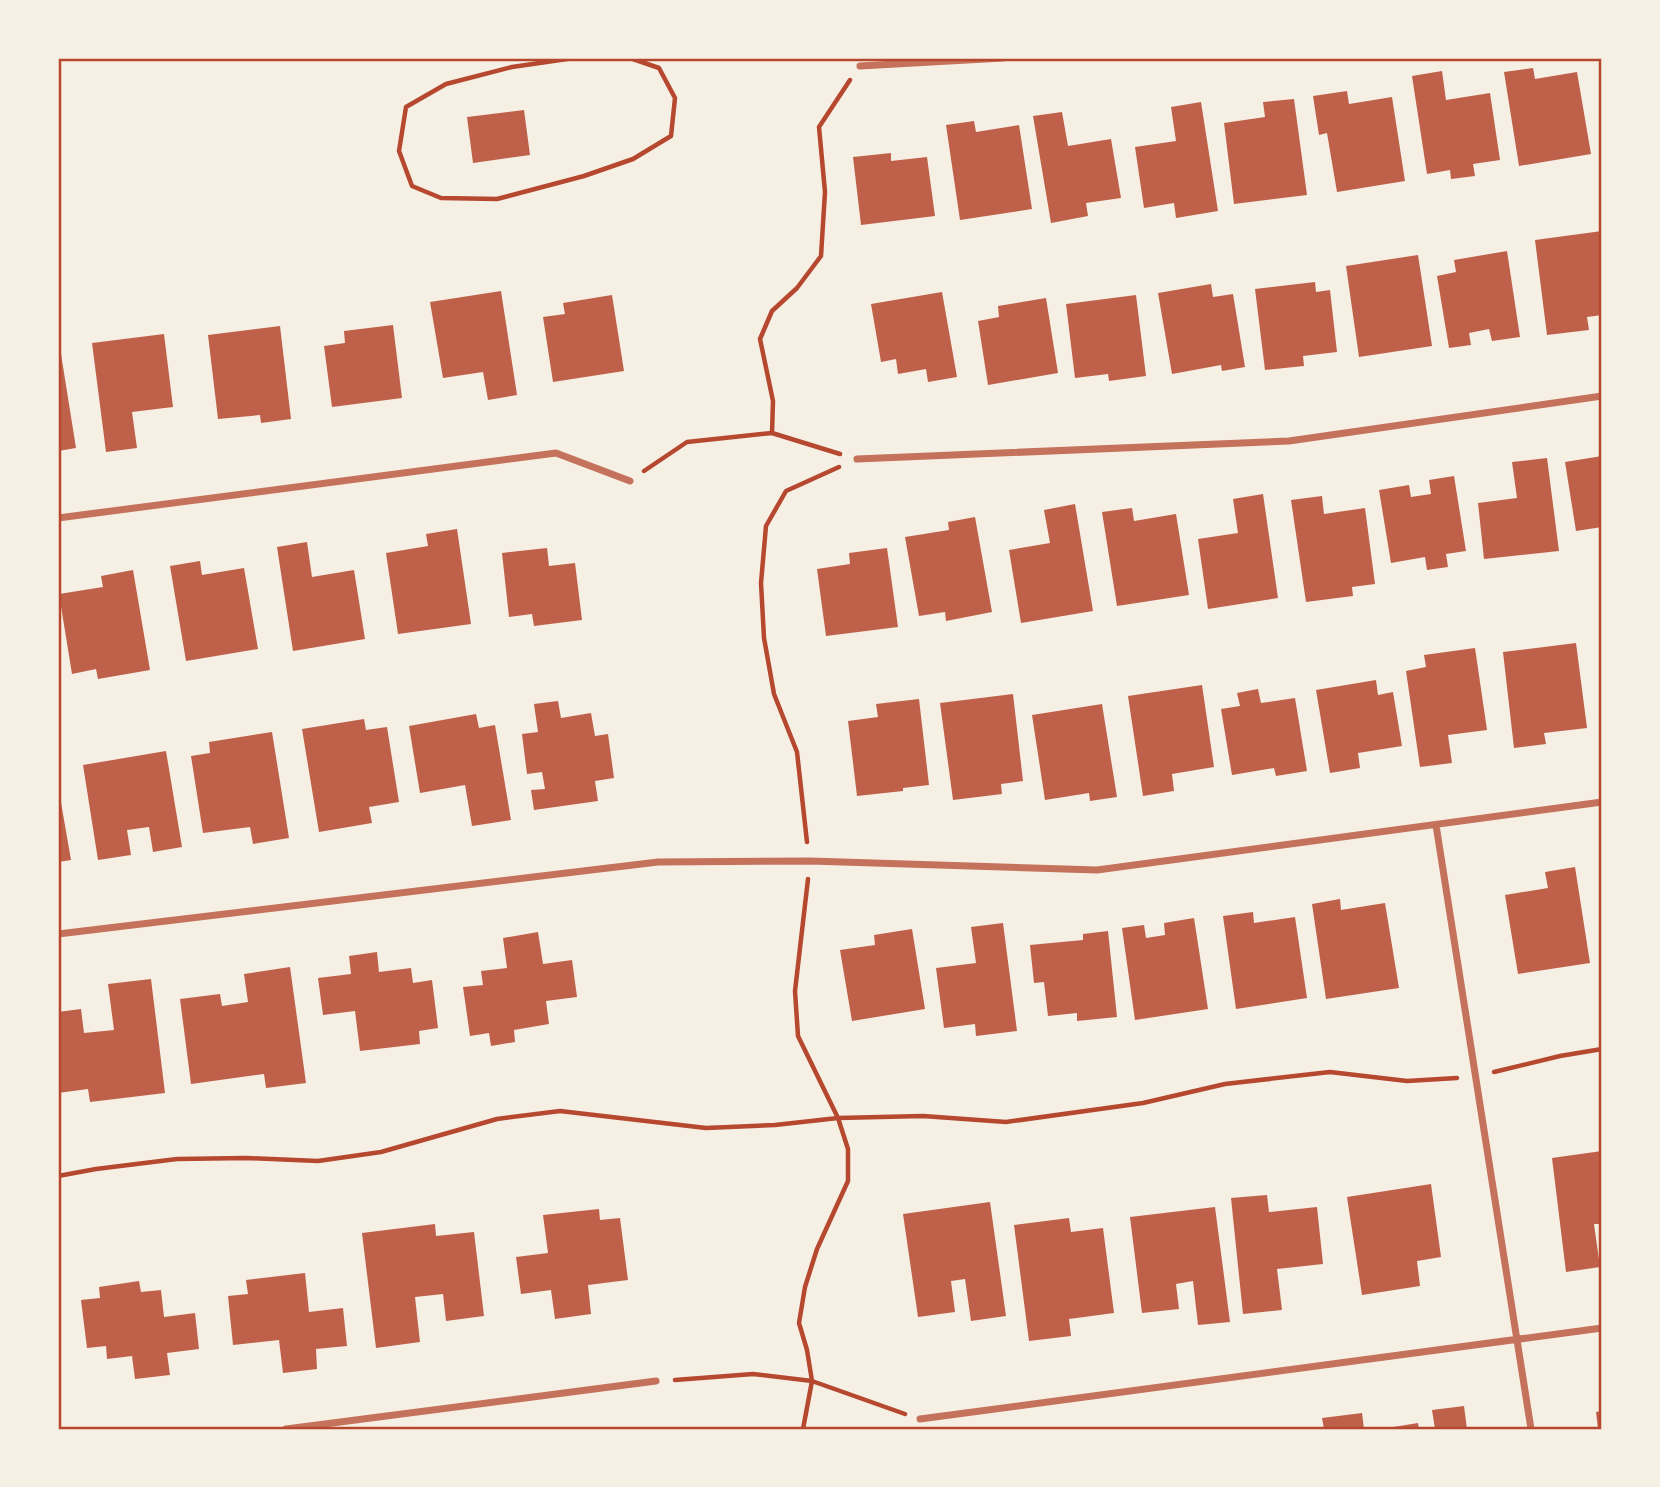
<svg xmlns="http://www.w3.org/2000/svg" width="1660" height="1487" font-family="Raleway,sans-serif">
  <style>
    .building { fill: #bf614a }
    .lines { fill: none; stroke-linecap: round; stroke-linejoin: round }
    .path { stroke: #b5482f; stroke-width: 4.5 }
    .minor { stroke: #c5725c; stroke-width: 7 }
    .neatline { fill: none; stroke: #b5482f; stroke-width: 2.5 }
  </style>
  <rect width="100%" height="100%" fill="#f6efe4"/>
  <!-- building -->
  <path class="building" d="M 1533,68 L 1535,79 L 1577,72 L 1591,154 L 1519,166 L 1504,72 Z
    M 1442,71 L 1446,100 L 1490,93 L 1500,160 L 1473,164 L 1475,176 L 1451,179 L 1450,170 L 1427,174 L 1412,76 Z
    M 1347,91 L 1349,104 L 1392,97 L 1405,181 L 1337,192 L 1327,133 L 1319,135 L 1313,96 Z
    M 1294,99 L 1307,195 L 1234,204 L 1224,123 L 1265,117 L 1263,102 Z
    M 1201,102 L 1218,211 L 1176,218 L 1174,203 L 1144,208 L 1135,147 L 1176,141 L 1171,107 Z
    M 524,110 L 530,155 L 473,163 L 467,117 Z
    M 1062,112 L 1068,146 L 1111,139 L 1121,198 L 1086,203 L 1088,216 L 1051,223 L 1033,116 Z
    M 974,121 L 976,132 L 1019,125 L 1032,209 L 960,220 L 946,125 Z
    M 891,153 L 891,161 L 927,157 L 935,216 L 861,225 L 853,157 Z
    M 1602,231 L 1602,315 L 1587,317 L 1589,330 L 1547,335 L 1535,240 Z
    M 1507,251 L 1520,337 L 1492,341 L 1489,329 L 1469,333 L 1471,345 L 1449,348 L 1437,276 L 1456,272 L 1454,260 Z
    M 1418,255 L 1432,346 L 1359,357 L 1346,266 Z
    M 1315,282 L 1316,292 L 1330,290 L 1337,352 L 1303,356 L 1304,366 L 1265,370 L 1255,289 Z
    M 1211,284 L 1213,297 L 1233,294 L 1245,367 L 1222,371 L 1221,365 L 1172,374 L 1158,293 Z
    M 501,291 L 517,395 L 488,400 L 483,372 L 443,378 L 430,302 Z
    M 942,292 L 957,377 L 928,382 L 926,369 L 898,374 L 896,359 L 881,362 L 871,304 Z
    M 612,295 L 624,371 L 553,382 L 543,317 L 565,314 L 563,303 Z
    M 1136,295 L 1146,376 L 1109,381 L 1108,374 L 1075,378 L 1066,304 Z
    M 1046,298 L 1058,373 L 988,385 L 978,321 L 999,317 L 998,306 Z
    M 393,325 L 402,398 L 332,407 L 324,346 L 345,343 L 344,331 Z
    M 280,326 L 291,419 L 261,423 L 260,415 L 218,419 L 208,335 Z
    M 164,334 L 173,407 L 132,412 L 137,448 L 106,452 L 92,343 Z
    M 58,354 L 61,354 L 76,448 L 58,451 Z
    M 1602,456 L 1602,527 L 1576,531 L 1565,462 Z
    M 1547,458 L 1559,551 L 1484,559 L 1478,503 L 1517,498 L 1512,462 Z
    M 1454,476 L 1466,551 L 1446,554 L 1448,567 L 1427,570 L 1425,557 L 1391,563 L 1379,490 L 1409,485 L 1411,497 L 1431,494 L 1429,480 Z
    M 1263,494 L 1278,598 L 1208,609 L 1198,539 L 1238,533 L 1233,499 Z
    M 1322,496 L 1324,514 L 1365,508 L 1375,584 L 1352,587 L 1353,596 L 1306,602 L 1291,500 Z
    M 1075,504 L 1093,611 L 1021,623 L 1009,550 L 1050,543 L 1044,510 Z
    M 1132,508 L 1134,521 L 1176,514 L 1189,595 L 1117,606 L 1102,512 Z
    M 975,517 L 992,612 L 946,621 L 945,612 L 919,616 L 905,537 L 949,530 L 948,522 Z
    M 457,529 L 471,624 L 398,634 L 386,553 L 428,546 L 426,534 Z
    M 307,542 L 312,577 L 354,570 L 365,639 L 293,651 L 277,547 Z
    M 547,548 L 549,566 L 575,563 L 582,620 L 534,626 L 532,614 L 509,617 L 502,553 Z
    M 887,548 L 898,627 L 826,636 L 817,569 L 850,564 L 849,553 Z
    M 200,561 L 202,575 L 244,568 L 258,649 L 186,661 L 170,566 Z
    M 133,570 L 150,670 L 98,679 L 96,669 L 72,674 L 59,594 L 103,587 L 101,576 Z
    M 1576,643 L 1587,728 L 1544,733 L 1546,744 L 1514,748 L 1503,652 Z
    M 1475,648 L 1487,730 L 1448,735 L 1452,763 L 1420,767 L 1406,671 L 1426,667 L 1424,655 Z
    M 1376,680 L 1378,695 L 1393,692 L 1402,746 L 1358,753 L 1360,768 L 1330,773 L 1316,690 Z
    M 1202,685 L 1214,767 L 1172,774 L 1174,791 L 1143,796 L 1128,696 Z
    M 1258,689 L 1261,703 L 1295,698 L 1307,771 L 1276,776 L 1274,768 L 1232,775 L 1221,709 L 1240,706 L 1237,693 Z
    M 1013,694 L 1023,781 L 1001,784 L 1002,794 L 953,800 L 940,703 Z
    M 919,699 L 929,785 L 903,788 L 903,791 L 857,796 L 848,721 L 878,717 L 876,704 Z
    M 558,701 L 561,718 L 591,713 L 595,736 L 608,734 L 614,778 L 595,781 L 598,801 L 534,810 L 531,790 L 545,789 L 542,772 L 527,774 L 522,734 L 538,732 L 534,704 Z
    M 1102,704 L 1117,797 L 1090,801 L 1089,793 L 1045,800 L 1032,715 Z
    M 476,714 L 479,728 L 495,725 L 511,820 L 472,826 L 465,785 L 420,793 L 409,726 Z
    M 364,719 L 366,730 L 387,727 L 399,802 L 369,807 L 372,823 L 319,832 L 302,729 Z
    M 272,732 L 289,838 L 253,844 L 250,827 L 203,833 L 191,756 L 210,753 L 209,742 Z
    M 166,751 L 182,847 L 153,852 L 149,827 L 127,830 L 131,855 L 98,860 L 83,765 Z
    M 58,791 L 59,791 L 71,860 L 58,862 Z
    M 1575,867 L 1590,963 L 1518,974 L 1505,895 L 1548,888 L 1545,872 Z
    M 1340,899 L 1341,910 L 1385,903 L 1399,988 L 1326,999 L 1312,904 Z
    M 1253,912 L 1254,923 L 1295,917 L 1307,998 L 1236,1009 L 1223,916 Z
    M 1194,918 L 1208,1009 L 1135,1020 L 1122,928 L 1144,925 L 1146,938 L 1165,935 L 1164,923 Z
    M 1003,923 L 1017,1031 L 976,1036 L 975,1024 L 944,1028 L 936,968 L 976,963 L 971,927 Z
    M 912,929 L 925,1009 L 852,1021 L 840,950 L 875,945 L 874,935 Z
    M 1108,931 L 1117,1017 L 1077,1021 L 1077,1013 L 1048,1016 L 1044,982 L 1034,983 L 1030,945 L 1083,940 L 1083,934 Z
    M 538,932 L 543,964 L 572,960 L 577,997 L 546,1001 L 549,1024 L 514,1030 L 515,1042 L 491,1046 L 489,1033 L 470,1036 L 463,987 L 483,985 L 481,971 L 507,968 L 503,938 Z
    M 377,952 L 379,972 L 411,968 L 413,983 L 432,980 L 438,1028 L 419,1031 L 420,1044 L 360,1051 L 355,1011 L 323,1015 L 318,978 L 351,974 L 349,956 Z
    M 290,967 L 306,1083 L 266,1088 L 264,1074 L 191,1084 L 180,999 L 220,994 L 222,1006 L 248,1002 L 244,974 Z
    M 151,979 L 165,1093 L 90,1102 L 88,1089 L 58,1093 L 58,1012 L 81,1009 L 84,1033 L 114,1030 L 108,984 Z
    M 1602,1151 L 1602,1224 L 1594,1224 L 1600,1267 L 1566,1272 L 1552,1158 Z
    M 1431,1184 L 1441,1257 L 1417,1261 L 1420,1286 L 1362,1295 L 1347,1197 Z
    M 1267,1195 L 1269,1212 L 1317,1207 L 1323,1264 L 1277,1269 L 1282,1310 L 1243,1314 L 1231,1198 Z
    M 990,1202 L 1006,1316 L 971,1321 L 965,1279 L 951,1281 L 955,1312 L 918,1317 L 903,1214 Z
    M 1215,1207 L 1230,1322 L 1198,1325 L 1193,1281 L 1176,1284 L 1179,1309 L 1142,1313 L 1130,1217 Z
    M 599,1209 L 600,1220 L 620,1218 L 628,1280 L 588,1285 L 591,1314 L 555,1319 L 551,1290 L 521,1294 L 516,1257 L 548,1253 L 543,1215 Z
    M 1069,1218 L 1071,1232 L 1103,1228 L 1114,1313 L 1069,1319 L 1071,1336 L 1029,1341 L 1014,1225 Z
    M 435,1224 L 436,1236 L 474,1232 L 484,1316 L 446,1321 L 443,1294 L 415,1297 L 420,1342 L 376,1348 L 362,1233 Z
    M 305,1273 L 309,1312 L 343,1308 L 347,1346 L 316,1349 L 317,1369 L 283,1373 L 279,1340 L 233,1345 L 228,1296 L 248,1294 L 246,1280 Z
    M 139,1281 L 141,1292 L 161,1290 L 164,1317 L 195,1313 L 199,1349 L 167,1353 L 170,1375 L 135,1379 L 132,1356 L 107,1359 L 106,1346 L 87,1348 L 81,1300 L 100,1298 L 99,1287 Z
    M 1464,1406 L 1467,1429 L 1435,1429 L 1432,1410 Z
    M 1602,1411 L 1602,1429 L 1598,1429 L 1596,1412 Z
    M 1362,1413 L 1364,1429 L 1324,1429 L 1322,1418 Z
    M 1418,1423 L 1419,1429 L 1387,1429 L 1387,1428 Z"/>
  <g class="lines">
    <!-- path -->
    <path class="path" d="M 574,58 L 512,67 L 446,84 L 406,107 L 399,151 L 412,186 L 441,198 L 497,199 L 584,176 L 633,159 L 671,136 L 675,98 L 659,68 L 630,58
      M 772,433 L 773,401 L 760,339 L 772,311 L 797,288 L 821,256 L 825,192 L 819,127 L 850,80
      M 644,471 L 687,442 L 772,433 L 840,454
      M 807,842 L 797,752 L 774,694 L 764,638 L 761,583 L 766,526 L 786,491 L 839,467
      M 1494,1072 L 1560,1056 L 1602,1049
      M 58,1176 L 96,1169 L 177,1159 L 247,1158 L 318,1161 L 381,1152 L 497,1119 L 560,1111 L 706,1128 L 775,1125 L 838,1118 L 923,1116 L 1006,1122 L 1143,1103 L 1225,1084 L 1330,1072 L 1407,1081 L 1457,1078
      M 675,1380 L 753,1374 L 812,1381 L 905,1414
      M 803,1429 L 812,1381 L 807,1350 L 799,1323 L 805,1287 L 817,1249 L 848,1181 L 848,1149 L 838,1118 L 798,1036 L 795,991 L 808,879"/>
    <!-- minor -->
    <path class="minor" d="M 860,66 L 1003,58
      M 857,459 L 1289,441 L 1602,396
      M 58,518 L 556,453 L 630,481
      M 1436,825 L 1531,1429
      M 58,934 L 658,862 L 810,861 L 1097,870 L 1602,802
      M 920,1419 L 1602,1328
      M 286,1429 L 656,1381"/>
  </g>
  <!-- border -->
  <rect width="1660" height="1487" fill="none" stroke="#f6efe4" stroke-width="119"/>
  <rect x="60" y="60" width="1540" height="1368" class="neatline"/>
</svg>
